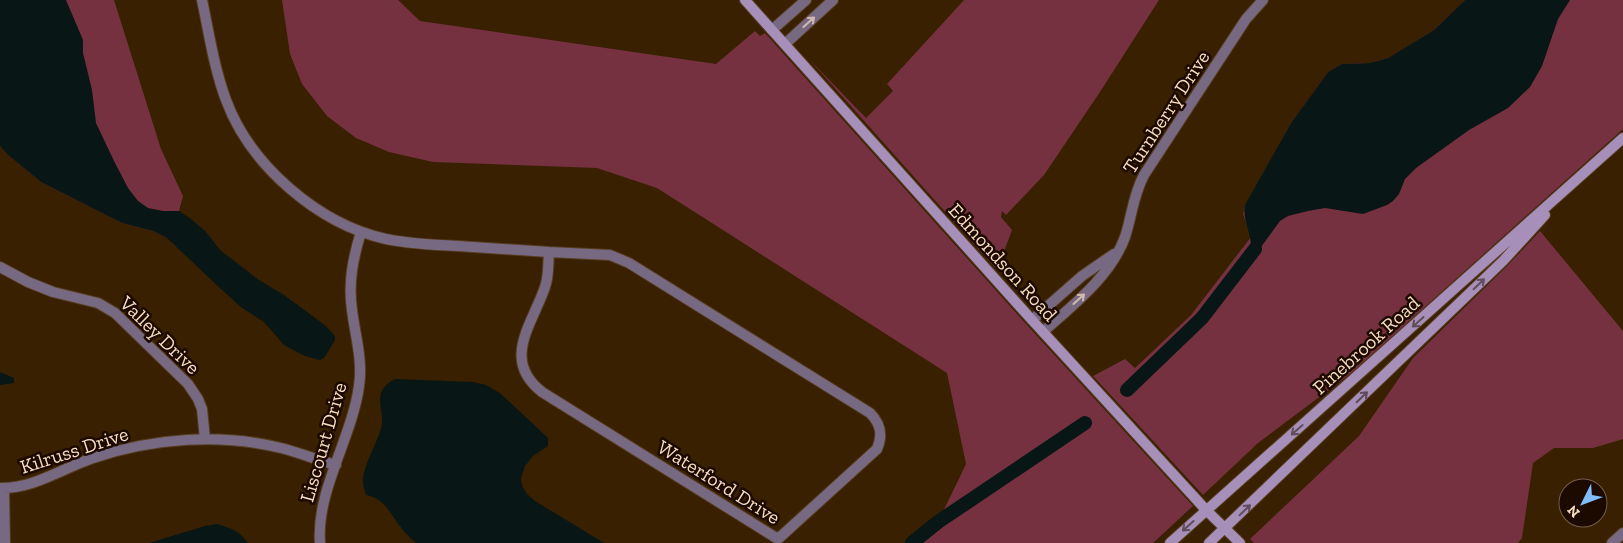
<svg xmlns="http://www.w3.org/2000/svg" width="1623" height="543" font-family="'Zilla Slab',serif">
  <style>
    .green { fill: #75313f }
    .water { fill: #081615 }
    .lines { fill: none; stroke-linecap: round; stroke-linejoin: round }
    .canal { stroke: #081615; stroke-width: 14 }
    .street-casing { stroke: #573e1f; stroke-width: 12 }
    .secondary-casing { stroke: #573e1f; stroke-width: 12 }
    .street { stroke: #786983; stroke-width: 10 }
    .secondary { stroke: #a68fb9; stroke-width: 10 }
    .oneway { stroke: #d1baad }
    .oneway2 { stroke: #614c5c }
    .labels { text-anchor: middle; stroke-width: 5; stroke-linejoin: round; paint-order: stroke }
    .street-label { font-size: 20px; fill: #f7dcbf; stroke: #1c0a00 }
  </style>
  <rect width="100%" height="100%" fill="#382000"/>
  <!-- green -->
  <path class="green" d="M 0,0 L 114,0 L 161,149 L 183,196 L 179,211 L 167,238 L 153,231 L 122,223 L 41,182 L 8,155 L 0,146 Z
    M 282,0 L 398,0 L 420,21 L 716,64 L 755,31 L 760,36 L 765,33 L 1027,325 L 1193,506 L 1153,543 L 912,543 L 938,522 L 966,464 L 947,373 L 657,188 L 597,168 L 433,162 L 389,152 L 356,138 L 327,116 L 302,84 L 290,54 Z
    M 964,0 L 1159,0 L 1098,95 L 1044,175 L 1006,215 L 1002,211 L 1001,217 L 1012,230 L 997,270 L 808,58 L 866,118 L 893,91 L 887,84 Z
    M 1465,0 L 1623,0 L 1623,129 L 1350,374 L 1258,443 L 1203,495 L 1093,376 L 1125,359 L 1135,368 L 1191,315 L 1251,237 L 1243,214 L 1245,206 L 1291,123 L 1328,72 L 1342,64 L 1370,63 L 1388,58 L 1434,30 Z
    M 1540,231 L 1623,331 L 1623,439 L 1593,448 L 1554,448 L 1533,463 L 1522,538 L 1518,543 L 1254,543 L 1250,539 L 1359,436 L 1413,358 L 1508,265 Z"/>
  <!-- water -->
  <path class="water" d="M 0,0 L 66,0 L 83,40 L 83,53 L 92,90 L 96,123 L 114,161 L 128,188 L 138,201 L 148,208 L 163,211 L 179,211 L 191,219 L 206,232 L 220,250 L 259,280 L 284,295 L 326,326 L 335,336 L 335,340 L 324,358 L 320,360 L 305,356 L 284,345 L 264,322 L 241,307 L 221,289 L 167,238 L 153,231 L 122,223 L 41,182 L 8,155 L 0,146 Z
    M 1465,0 L 1570,0 L 1558,19 L 1542,66 L 1530,87 L 1508,108 L 1469,130 L 1416,168 L 1405,179 L 1399,194 L 1393,201 L 1387,205 L 1363,214 L 1325,208 L 1308,211 L 1288,216 L 1280,221 L 1258,251 L 1251,246 C 1251,232 1242,219 1245,205 L 1291,123 L 1328,72 L 1342,64 L 1370,63 L 1388,58 L 1434,30 Z
    M 0,372 L 14,378 L 14,383 L 0,385 Z
    M 395,379 L 473,382 L 486,385 L 500,393 L 548,438 L 548,446 L 533,456 L 525,466 L 521,478 L 522,486 L 527,494 L 535,501 L 604,543 L 416,543 C 410,538 404,532 400,526 C 389,512 385,499 366,495 C 365,491 363,487 363,483 C 361,469 379,441 382,424 C 383,413 378,402 381,393 C 384,386 389,382 395,379 Z
    M 217,524 C 230,528 240,531 248,543 L 149,543 L 205,526 Z"/>
  <g class="lines">
    <!-- canal -->
    <path class="canal" d="M 1127,390 L 1202,318 L 1255,249
      M 912,543 L 938,522 L 1085,423"/>
    <!-- street casing -->
    <g class="street-casing">
      <path id="street" d="M 202,0 C 209,33 214,68 226,100 C 250,165 318,224 386,239 C 410,244 434,245 458,246 C 488,248 518,250 549,252
        M 772,30 L 806,0
        M 785,44 L 833,0
        M 549,252 L 610,255 L 629,263 L 870,413 C 881,424 883,435 877,449 L 778,539 L 542,392 C 501,360 532,325 545,287 C 549,276 548,264 549,252 Z
        M 0,267 L 28,282 L 53,292 L 98,303 L 115,313 L 188,384 L 198,399 L 202,409 L 205,439
        M 1032,320 L 1082,276 L 1114,254
        M 1043,332 C 1073,305 1111,276 1125,237 C 1132,216 1133,195 1144,175 L 1246,19 L 1263,0
        M 0,488 C 33,489 63,468 93,458 C 154,438 220,433 281,448 C 300,453 318,460 336,465
        M 4,488 L 5,543
        M 320,543 C 316,491 352,438 359,386 C 363,360 355,335 352,310 C 348,283 353,258 361,232
        M 1612,543 L 1623,533"/>
    </g>
    <!-- secondary casing -->
    <g class="secondary-casing">
      <path id="secondary" d="M 745,0 L 1032,320 L 1206,510 L 1240,543
        M 1170,543 L 1623,138
        M 1209,543 L 1503,261 L 1545,215"/>
    </g>
    <!-- street -->
    <use href="#street" class="street"/>
    <!-- secondary -->
    <use href="#secondary" class="secondary"/>
  </g>
  <!-- one-way arrows -->
  <defs><path id="oneway-shaft" d="M-6 0H5M1.5-3L5.5 0L1.5 3" fill="none" stroke-width="1.6" stroke-linecap="round" stroke-linejoin="round" transform="scale(1.25)"/></defs>
  <g class="oneway">
    <use href="#oneway-shaft" transform="translate(809 22) rotate(-42)"/>
    <use href="#oneway-shaft" transform="translate(1079 299) rotate(-42)"/>
  </g>
  <g class="oneway2">
    <use href="#oneway-shaft" transform="translate(1479 284) rotate(-44)"/>
    <use href="#oneway-shaft" transform="translate(1418 322) rotate(138)"/>
    <use href="#oneway-shaft" transform="translate(1362 397) rotate(-44)"/>
    <use href="#oneway-shaft" transform="translate(1297 430) rotate(139)"/>
    <use href="#oneway-shaft" transform="translate(1245 510) rotate(-44)"/>
    <use href="#oneway-shaft" transform="translate(1188 526) rotate(138)"/>
  </g>
  <g class="labels">
    <!-- street labels -->
    <g class="street-label">
      <text transform="translate(1166 112) rotate(-57)" y="7">Turnberry Drive</text>
      <text transform="translate(1003 262) rotate(48)" y="7">Edmondson Road</text>
      <text transform="translate(160 335) rotate(44)" y="7">Valley Drive</text>
      <text transform="translate(1366 345) rotate(-42)" y="7">Pinebrook Road</text>
      <text transform="translate(323 442) rotate(-74)" y="7">Liscourt Drive</text>
      <text transform="translate(74 450) rotate(-18)" y="7">Kilruss Drive</text>
      <text transform="translate(719 482) rotate(32)" y="7">Waterford Drive</text>
    </g>
  </g>
  <!-- north arrow -->
  <g transform="translate(1583 503) rotate(228)"><circle r="24" fill="#1c0a00" stroke="#745e4c"/>
  <path d="M0-4L9 19L0 12L-9 19Z" fill="#81bdfa"/>
  <text y="-8" font-size="14" font-weight="bold" text-anchor="middle" fill="#f7dcbf">N</text>
  </g>
</svg>
